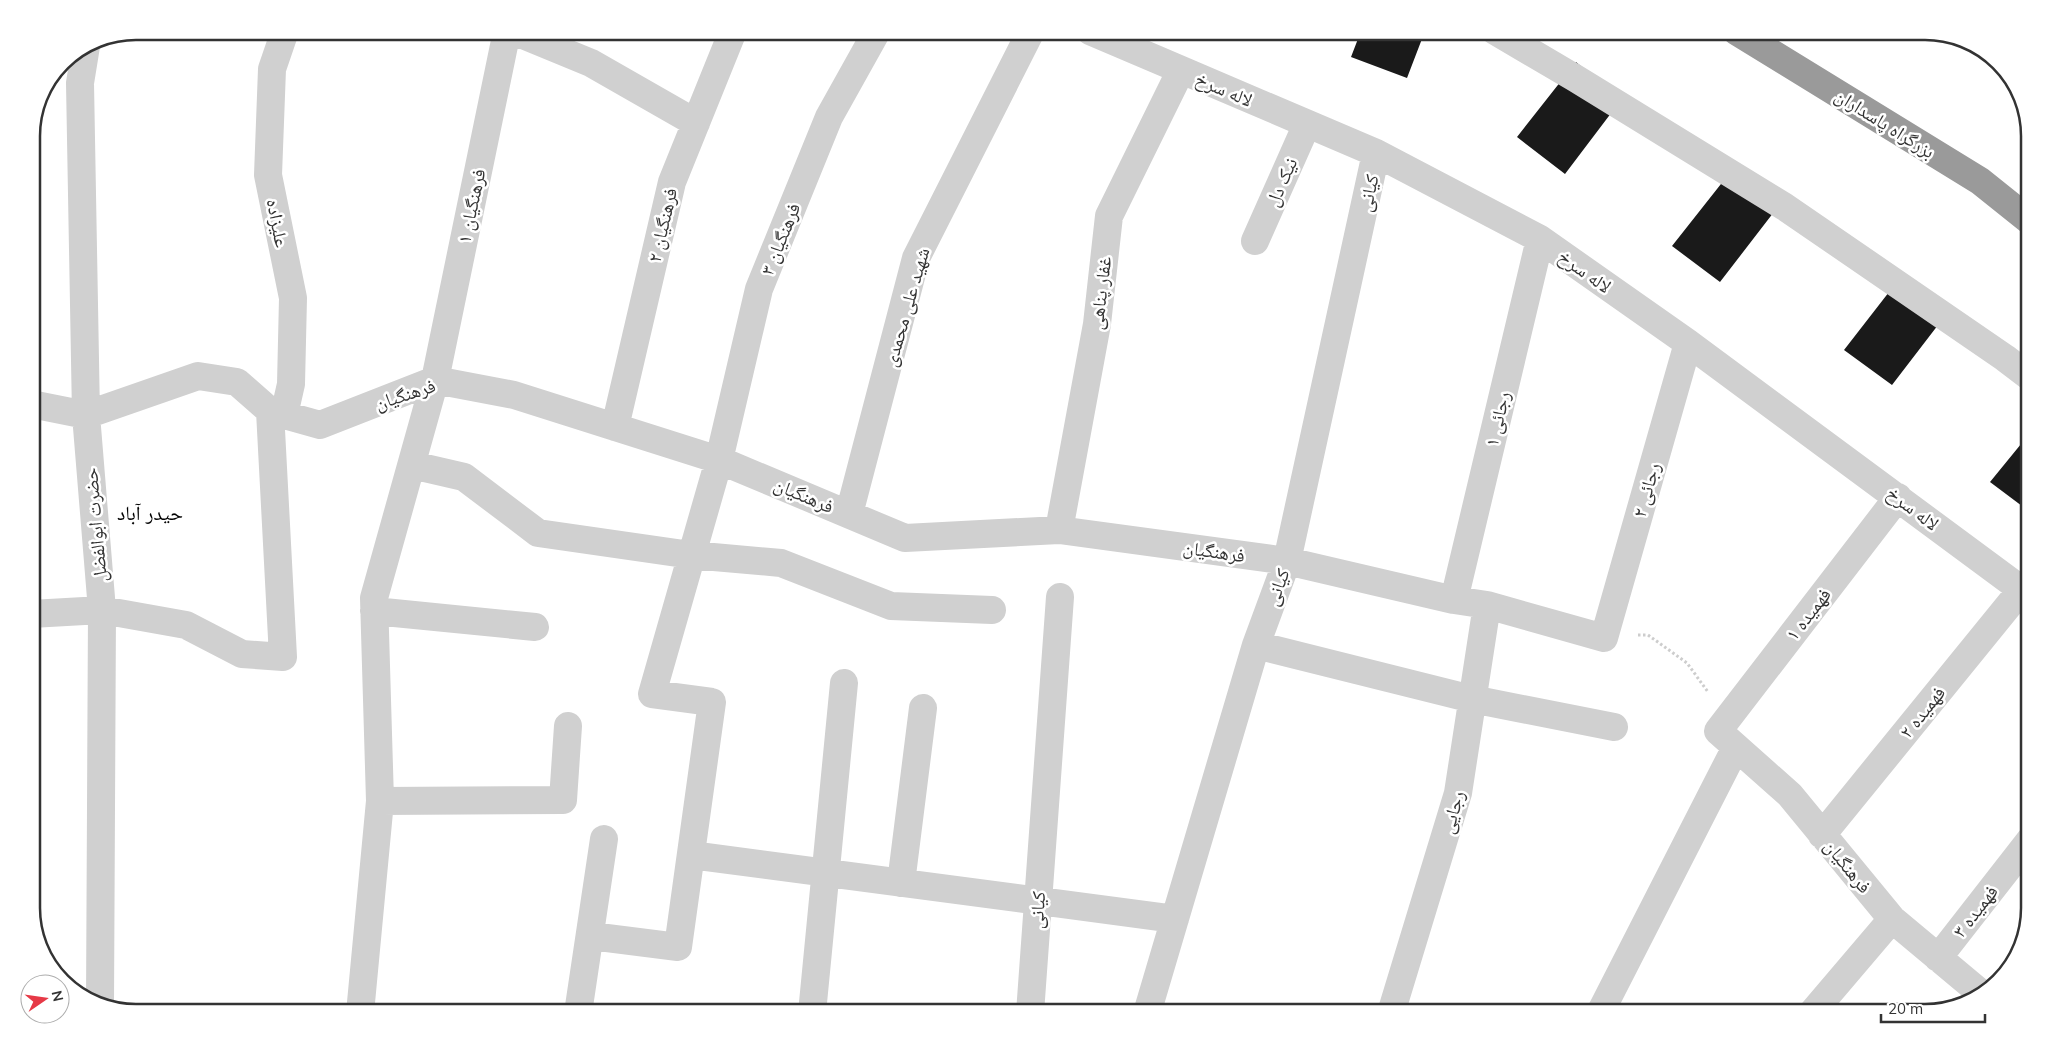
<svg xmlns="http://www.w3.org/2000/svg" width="2061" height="1044" font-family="Mulish,'Noto Naskh Arabic',sans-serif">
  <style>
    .building { fill: #1a1a1a }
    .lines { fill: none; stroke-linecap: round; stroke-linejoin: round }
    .path { stroke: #cdcdcd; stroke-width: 3; stroke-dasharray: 2.5 2.5; stroke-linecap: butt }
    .minor { stroke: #d0d0d0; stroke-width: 28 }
    .highway { stroke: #9a9a9a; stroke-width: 28 }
    .labels { text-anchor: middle; stroke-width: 5; stroke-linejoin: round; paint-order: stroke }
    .street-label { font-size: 19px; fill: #333; stroke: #fff }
    .neighbourhood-label { font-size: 20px; fill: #000; stroke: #fff }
    .rim { fill: none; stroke: #333; stroke-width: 2.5 }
  </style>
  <rect width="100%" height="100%" fill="#fff"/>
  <!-- building -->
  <path class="building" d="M 1361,31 L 1425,31 L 1407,78 L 1351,57 Z
    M 1576,62 L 1621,100 L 1565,174 L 1517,137 Z
    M 1732,170 L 1777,208 L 1720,282 L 1672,246 Z
    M 1903,274 L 1948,312 L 1892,385 L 1844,350 Z
    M 2030,433 L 2030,512 L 1990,482 Z"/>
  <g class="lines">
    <!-- path -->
    <path class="path" d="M 1638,635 L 1648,635 L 1687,663 L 1708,692"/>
    <!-- minor -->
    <path class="minor" d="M 513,31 L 591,63 L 696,123
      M 1090,31 L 1376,153 L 1540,239 L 1688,343 L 2030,596
      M 1495,31 L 1575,78 L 1785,207 L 2005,358 L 2030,377
      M 86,46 L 80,83 L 86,415 L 102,610 L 100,1004
      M 1255,241 L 1307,124
      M 31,404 L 86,415 L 198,376 L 237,382 L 270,411 L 320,425 L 435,380 L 514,395 L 719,460 L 905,538 L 1059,530 L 1287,561 L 1454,600 L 1487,605 L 1604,638 L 1688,343
      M 284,415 L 291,384 L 293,298 L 268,175 L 272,69 L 285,31
      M 615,427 L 672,182 L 733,31
      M 412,465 L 464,477 L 538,533 L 691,555 L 781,563 L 891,606 L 992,610
      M 1898,497 L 1718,731 L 1790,795 L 1892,919 L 1983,995
      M 849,514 L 916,258 L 1031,31
      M 1059,530 L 1097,324 L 1109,216 L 1181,70
      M 1454,600 L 1540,239
      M 374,611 L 535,627
      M 31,614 L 102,610 L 186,625 L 242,654 L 283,657 L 270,411
      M 1256,645 L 1472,699 L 1614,727
      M 380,801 L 563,800 L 568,726
      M 1822,835 L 2022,589
      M 691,855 L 1175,919
      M 901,883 L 923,708
      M 591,936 L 678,947 L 712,702 L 652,694 L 719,460 L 759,289 L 829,117 L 877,31
      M 1938,958 L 2030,840
      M 360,1013 L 380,801 L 374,598 L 435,380 L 507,31
      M 578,1013 L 604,839
      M 812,1013 L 844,683
      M 1030,1013 L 1060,597
      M 1147,1013 L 1256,645 L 1287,561 L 1376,153
      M 1391,1013 L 1458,793 L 1487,605
      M 1600,1013 L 1736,747
      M 1812,1013 L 1892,919"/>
    <!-- highway -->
    <path class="highway" d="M 1736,31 L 1980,181 L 2030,221"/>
  </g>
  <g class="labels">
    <!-- street labels -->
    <g class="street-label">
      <text transform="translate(1224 89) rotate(23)" y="7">لاله سرخ</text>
      <text transform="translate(1885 123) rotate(32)" y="7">بزرگراه پاسداران</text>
      <text transform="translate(1281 182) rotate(-66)" y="7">نیک دل</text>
      <text transform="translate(1368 193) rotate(-78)" y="7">کیانی</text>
      <text transform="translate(471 206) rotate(-78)" y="7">فرهنگیان ۱</text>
      <text transform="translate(278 223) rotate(79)" y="7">علیزاده</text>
      <text transform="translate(662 225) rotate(-77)" y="7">فرهنگیان ۲</text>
      <text transform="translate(780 239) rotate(-68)" y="7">فرهنگیان ۳</text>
      <text transform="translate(1585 271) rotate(35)" y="7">لاله سرخ</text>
      <text transform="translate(1100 293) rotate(-83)" y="7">غفار پناهی</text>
      <text transform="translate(906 307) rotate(-74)" y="7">شهید علی محمدی</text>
      <text transform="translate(405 394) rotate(-18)" y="7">فرهنگیان</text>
      <text transform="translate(1497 419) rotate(-77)" y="7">رجائی ۱</text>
      <text transform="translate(1646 490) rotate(-74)" y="7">رجائی ۲</text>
      <text transform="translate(804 495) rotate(23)" y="7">فرهنگیان</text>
      <text transform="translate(1913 508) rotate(37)" y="7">لاله سرخ</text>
      <text transform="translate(95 525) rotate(-95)" y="7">حضرت ابوالفضل</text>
      <text transform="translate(1214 551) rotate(8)" y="7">فرهنگیان</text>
      <text transform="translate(1277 587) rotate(-70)" y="7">کیانی</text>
      <text transform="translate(1808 614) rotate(-52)" y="7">فهمیده ۱</text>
      <text transform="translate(1922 712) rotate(-51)" y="7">فهمیده ۲</text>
      <text transform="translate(1452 812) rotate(-74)" y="7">رجایی</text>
      <text transform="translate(1848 866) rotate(51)" y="7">فرهنگیان</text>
      <text transform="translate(1037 910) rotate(-86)" y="7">کیانی</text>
      <text transform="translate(1975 911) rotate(-52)" y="7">فهمیده ۳</text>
    </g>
    <!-- neighbourhood labels -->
    <g class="neighbourhood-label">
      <text x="150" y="520">حیدر آباد</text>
    </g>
  </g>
  <!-- crop -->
  <path d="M0 0H2061V1044H0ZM136 40H1925A96 96 0 0 1 2021 136V908A96 96 0 0 1 1925 1004H136A96 96 0 0 1 40 908V136A96 96 0 0 1 136 40Z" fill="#fff" fill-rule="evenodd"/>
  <path class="rim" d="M136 40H1925A96 96 0 0 1 2021 136V908A96 96 0 0 1 1925 1004H136A96 96 0 0 1 40 908V136A96 96 0 0 1 136 40Z"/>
  <!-- north arrow -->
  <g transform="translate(45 999) rotate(77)"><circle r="24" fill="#ffffff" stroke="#adadad"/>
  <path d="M0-4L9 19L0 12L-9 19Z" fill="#e63946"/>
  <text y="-8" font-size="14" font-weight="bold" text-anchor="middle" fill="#333333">N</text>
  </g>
  <!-- scale -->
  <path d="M1881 1014v8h104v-8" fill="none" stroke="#333333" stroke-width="2.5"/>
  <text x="1888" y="1014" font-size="15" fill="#333333" stroke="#ffffff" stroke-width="4" paint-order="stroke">20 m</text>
</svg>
